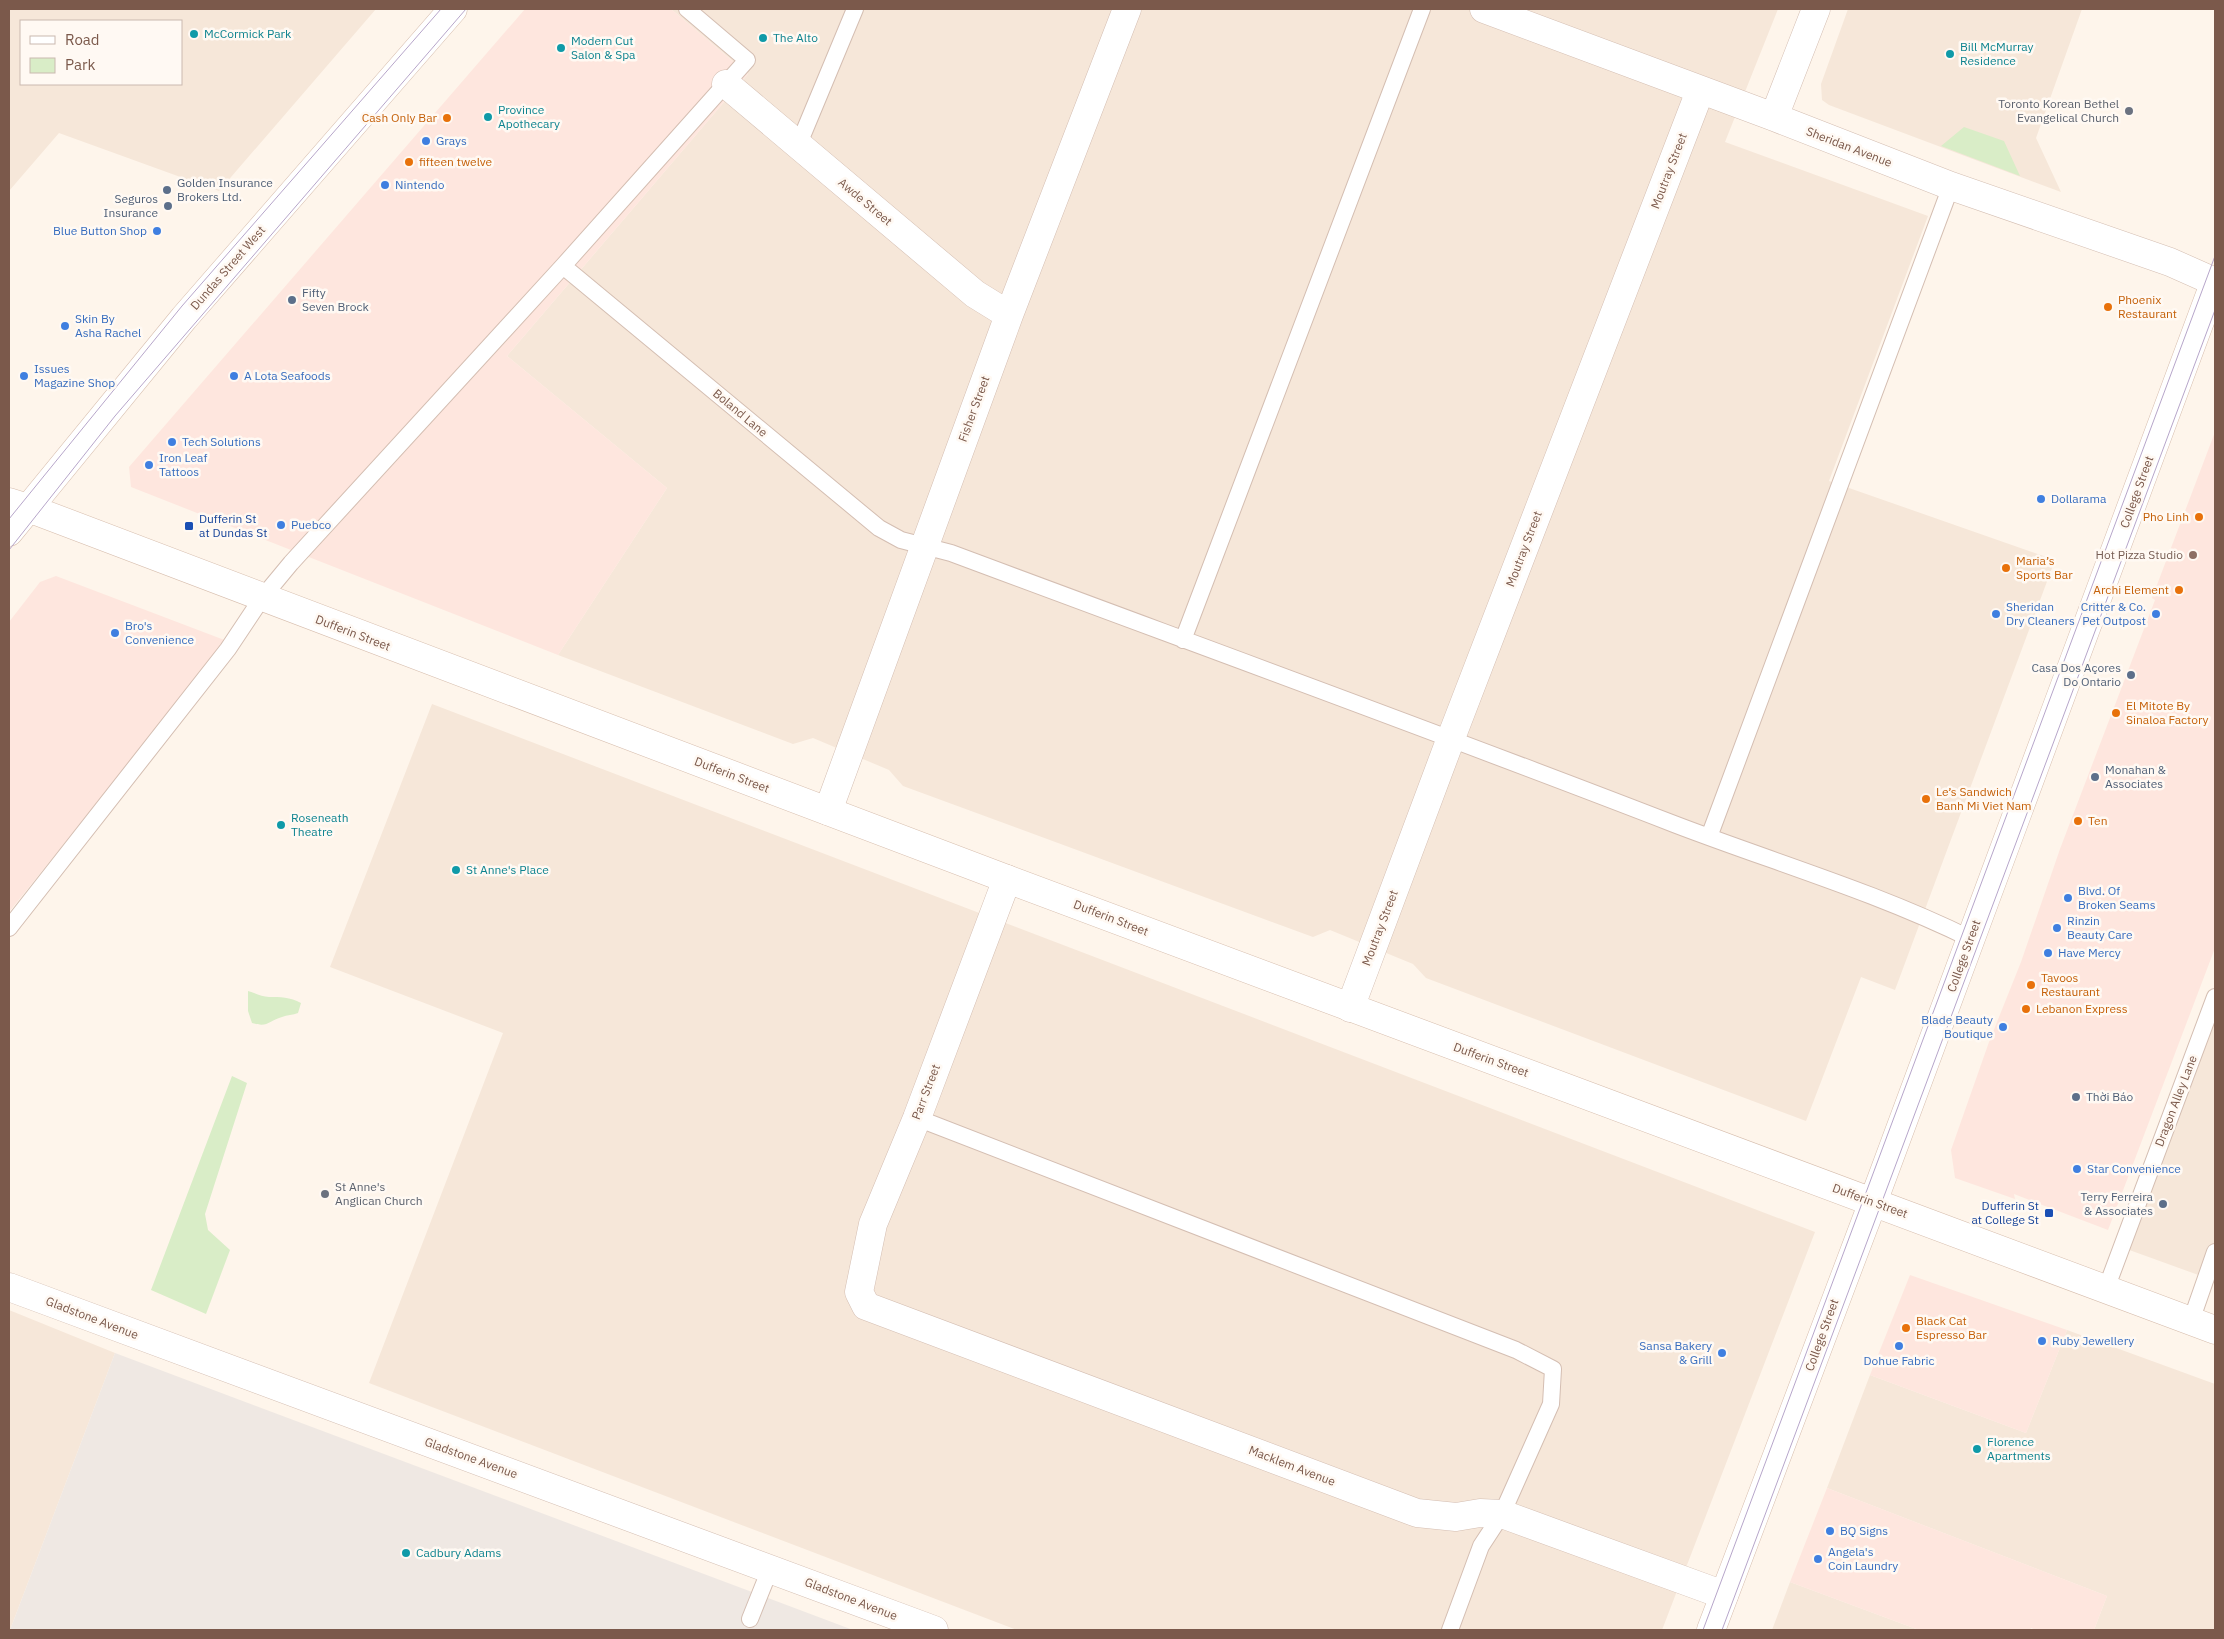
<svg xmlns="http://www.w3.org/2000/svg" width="2224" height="1639" font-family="'IBM Plex Sans',sans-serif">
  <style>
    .residential { fill: #f6e7d9; fill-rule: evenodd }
    .commercial { fill: #fee6de }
    .industrial { fill: #efe8e3 }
    .green { fill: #d9edc7 }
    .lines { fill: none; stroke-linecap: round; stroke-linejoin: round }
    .service-casing { stroke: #d4beb2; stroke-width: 18 }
    .minor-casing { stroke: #d4beb2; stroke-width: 29 }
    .secondary-casing { stroke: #d7beae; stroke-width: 29 }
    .service { stroke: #fff; stroke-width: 16 }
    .minor { stroke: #fff; stroke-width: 28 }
    .secondary { stroke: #fff; stroke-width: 28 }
    .tram { stroke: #b7a6ca; stroke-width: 1 }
    .culture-dot { fill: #0f9aa8; stroke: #fff9f3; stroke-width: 2 }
    .worship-dot { fill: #6b7280; stroke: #fff9f3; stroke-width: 2 }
    .food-dot { fill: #e8710a; stroke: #fff9f3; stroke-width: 2 }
    .shop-dot { fill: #3f7fe0; stroke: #fff9f3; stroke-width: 2 }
    .service-dot { fill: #5c6f8a; stroke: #fff9f3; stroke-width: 2 }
    .transit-dot { fill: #1a4fb4; stroke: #fff9f3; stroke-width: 2 }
    .education-dot { fill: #8d6e63; stroke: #fff9f3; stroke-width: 2 }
    .labels { text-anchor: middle; stroke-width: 5; stroke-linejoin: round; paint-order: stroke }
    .culture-label { font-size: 12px; fill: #0d838f; stroke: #fff9f3; text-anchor: start }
    .worship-label { font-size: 12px; fill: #5b616d; stroke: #fff9f3; text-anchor: end }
    .food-label { font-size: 12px; fill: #c56008; stroke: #fff9f3; text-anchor: start }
    .shop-label { font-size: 12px; fill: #366cbe; stroke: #fff9f3; text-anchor: start }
    .street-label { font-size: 12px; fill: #7b594b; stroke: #fff9f3 }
    .service-label { font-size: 12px; fill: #4e5e75; stroke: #fff9f3; text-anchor: start }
    .transit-label { font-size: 12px; fill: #164399; stroke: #fff9f3; text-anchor: start }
    .education-label { font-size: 12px; fill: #785e54; stroke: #fff9f3; text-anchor: end }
  </style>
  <rect width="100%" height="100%" fill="#fef5eb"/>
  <!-- residential -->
  <path class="residential" d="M 9,9 L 376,9 L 219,191 L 59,133 L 9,191 ZM 181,21 L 181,84 L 21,84 L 21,21 Z
    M 671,9 L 1778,9 L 1725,142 L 1928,216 L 1829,481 L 2055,560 L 1895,990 L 1861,977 L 1806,1121 L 1426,978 L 1413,964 L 1330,930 L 1313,937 L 903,786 L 889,770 L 813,738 L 793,744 L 558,655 L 667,488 L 507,356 L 748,74 Z
    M 1848,9 L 2082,9 L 2036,138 L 2061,192 L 1829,105 L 1822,100 L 1821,84 Z
    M 432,704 L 1815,1232 L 1662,1630 L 1017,1630 L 369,1383 L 503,1033 L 330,967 Z
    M 2215,997 L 2215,1281 L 2121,1247 Z
    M 9,1310 L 115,1353 L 10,1630 L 9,1630 Z
    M 2067,1330 L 2215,1384 L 2215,1630 L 2094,1630 L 2107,1596 L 1827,1488 L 1870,1375 L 2026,1433 Z
    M 1790,1582 L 1919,1630 L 1772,1630 Z"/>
  <!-- commercial -->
  <path class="commercial" d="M 525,9 L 671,9 L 748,74 L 507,356 L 667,488 L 558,655 L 131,487 L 129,467 Z
    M 2215,432 L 2215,948 L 2108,1230 L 2014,1194 L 2015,1199 L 1955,1178 L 1951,1150 L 1989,1042 L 2021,962 L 2060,849 L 2155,600 L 2152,598 Z
    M 56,576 L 227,641 L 9,912 L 9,622 L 40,582 Z
    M 1910,1275 L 2067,1330 L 2026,1433 L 1870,1375 Z
    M 1827,1488 L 2107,1596 L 2094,1630 L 2036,1630 L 2031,1628 L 2030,1630 L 1919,1630 L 1790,1582 Z"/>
  <!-- industrial -->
  <path class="industrial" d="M 115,1353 L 853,1630 L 10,1630 Z"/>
  <!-- green -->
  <path class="green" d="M 1964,127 L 2004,141 L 2020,176 L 1941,146 Z
    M 248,991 C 255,993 262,997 269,997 C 280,997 290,997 301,1003 L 298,1013 C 293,1015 287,1015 282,1017 C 268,1021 268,1028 252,1023 L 248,1011 Z
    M 232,1076 L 247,1083 L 205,1214 L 208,1230 L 230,1250 L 206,1314 L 151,1290 Z"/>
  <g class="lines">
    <!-- service casing -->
    <g class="service-casing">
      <path id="service" d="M 798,146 L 855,9
        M 563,266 L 879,528 L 901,540 L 951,553 C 1192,643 1434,731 1674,824 C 1773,862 1876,892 1971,939
        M 1183,640 L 1422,9
        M 1709,837 L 1951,186
        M 9,928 L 228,649 L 262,598 L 291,563 L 563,266 L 747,60 L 687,9
        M 917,1118 L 1516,1350 L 1553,1369 L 1551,1404 L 1502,1514 L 1481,1546 L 1450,1630
        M 2106,1289 L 2215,997
        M 2191,1321 L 2215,1252
        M 750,1619 L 770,1569"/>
    </g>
    <!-- minor casing -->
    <g class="minor-casing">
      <path id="minor" d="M 1484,9 L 1774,117 L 1951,186 L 2170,262 L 2215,282
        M 726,84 L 975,294 L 1009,315
        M 1774,117 L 1816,9
        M 828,811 L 1009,315 L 1127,9
        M 1007,879 L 917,1118 L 873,1224 L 859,1292 L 866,1306 L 1417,1513 L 1456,1517 L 1480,1513 L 1502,1514 L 1724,1595
        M 1350,1008 L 1451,738 L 1700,91
        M 9,1287 L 934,1630"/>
    </g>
    <!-- secondary casing -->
    <g class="secondary-casing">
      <path id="secondary" d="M 9,502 L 28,508 L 1007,879 L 2215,1330
        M 9,532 L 184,318 L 453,9
        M 1711,1630 L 1873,1202 L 2215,281"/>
    </g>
    <!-- service -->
    <use href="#service" class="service"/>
    <!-- minor -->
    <use href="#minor" class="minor"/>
    <!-- secondary -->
    <use href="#secondary" class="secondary"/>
    <!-- tram -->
    <path class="tram" d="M 9,519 L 182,306 L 441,9
      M 9,550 L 115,416 L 466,9
      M 1703,1630 L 2215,256
      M 1722,1630 L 2215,310"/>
  </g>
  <!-- markers -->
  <g class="culture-dot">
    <circle cx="194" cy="34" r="5"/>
    <circle cx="763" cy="38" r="5"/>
    <circle cx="561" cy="48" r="5"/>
    <circle cx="1950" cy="54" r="5"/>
    <circle cx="488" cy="117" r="5"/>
    <circle cx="281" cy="825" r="5"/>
    <circle cx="456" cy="870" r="5"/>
    <circle cx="1977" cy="1449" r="5"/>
    <circle cx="406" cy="1553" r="5"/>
  </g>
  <g class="worship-dot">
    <circle cx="2129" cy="111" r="5"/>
    <circle cx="325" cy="1194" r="5"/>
  </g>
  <g class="food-dot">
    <circle cx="447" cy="118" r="5"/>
    <circle cx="409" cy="162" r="5"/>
    <circle cx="2108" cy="307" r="5"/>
    <circle cx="2199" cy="517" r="5"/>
    <circle cx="2006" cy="568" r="5"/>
    <circle cx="2179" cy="590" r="5"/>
    <circle cx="2116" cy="713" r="5"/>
    <circle cx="1926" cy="799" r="5"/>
    <circle cx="2078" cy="821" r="5"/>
    <circle cx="2031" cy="985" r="5"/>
    <circle cx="2026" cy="1009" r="5"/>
    <circle cx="1906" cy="1328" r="5"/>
  </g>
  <g class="shop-dot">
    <circle cx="426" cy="141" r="5"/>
    <circle cx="385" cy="185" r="5"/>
    <circle cx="157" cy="231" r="5"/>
    <circle cx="65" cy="326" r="5"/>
    <circle cx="24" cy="376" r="5"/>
    <circle cx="234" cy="376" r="5"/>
    <circle cx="172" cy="442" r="5"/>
    <circle cx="149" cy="465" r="5"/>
    <circle cx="2041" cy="499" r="5"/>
    <circle cx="281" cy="525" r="5"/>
    <circle cx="1996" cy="614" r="5"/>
    <circle cx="2156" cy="614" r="5"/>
    <circle cx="115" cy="633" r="5"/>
    <circle cx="2068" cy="898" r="5"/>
    <circle cx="2057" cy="928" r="5"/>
    <circle cx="2048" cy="953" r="5"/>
    <circle cx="2003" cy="1027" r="5"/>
    <circle cx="2077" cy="1169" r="5"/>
    <circle cx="2042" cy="1341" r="5"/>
    <circle cx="1899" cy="1346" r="5"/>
    <circle cx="1722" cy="1353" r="5"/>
    <circle cx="1830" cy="1531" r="5"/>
    <circle cx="1818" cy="1559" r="5"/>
  </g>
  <g class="service-dot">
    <circle cx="167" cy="190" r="5"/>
    <circle cx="168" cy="206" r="5"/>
    <circle cx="292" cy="300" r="5"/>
    <circle cx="2131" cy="675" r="5"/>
    <circle cx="2095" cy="777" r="5"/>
    <circle cx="2076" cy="1097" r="5"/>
    <circle cx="2163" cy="1204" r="5"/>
  </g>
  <g class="transit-dot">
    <rect x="184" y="521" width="10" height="10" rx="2.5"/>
    <rect x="2044" y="1208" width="10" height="10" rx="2.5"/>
  </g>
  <circle class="education-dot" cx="2193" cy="555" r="5"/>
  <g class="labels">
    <!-- culture labels -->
    <g class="culture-label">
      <text x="204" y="38">McCormick Park</text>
      <text x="773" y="42">The Alto</text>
      <text x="571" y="45">Modern Cut<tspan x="571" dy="14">Salon &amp; Spa</tspan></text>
      <text x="1960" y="51">Bill McMurray<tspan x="1960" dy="14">Residence</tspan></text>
      <text x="498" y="114">Province<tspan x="498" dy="14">Apothecary</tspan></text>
      <text x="291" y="822">Roseneath<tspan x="291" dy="14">Theatre</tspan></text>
      <text x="466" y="874">St Anne's Place</text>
      <text x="1987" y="1446">Florence<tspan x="1987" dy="14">Apartments</tspan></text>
      <text x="416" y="1557">Cadbury Adams</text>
    </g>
    <!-- worship labels -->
    <g class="worship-label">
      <text x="2119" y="108">Toronto Korean Bethel<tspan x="2119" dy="14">Evangelical Church</tspan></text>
      <text x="335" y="1191" text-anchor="start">St Anne's<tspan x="335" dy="14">Anglican Church</tspan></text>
    </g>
    <!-- food labels -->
    <g class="food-label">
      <text x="437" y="122" text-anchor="end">Cash Only Bar</text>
      <text x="419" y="166">fifteen twelve</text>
      <text x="2118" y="304">Phoenix<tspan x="2118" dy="14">Restaurant</tspan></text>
      <text x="2189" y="521" text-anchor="end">Pho Linh</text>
      <text x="2016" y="565">Maria’s<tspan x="2016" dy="14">Sports Bar</tspan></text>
      <text x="2169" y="594" text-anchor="end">Archi Element</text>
      <text x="2126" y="710">El Mitote By<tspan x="2126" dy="14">Sinaloa Factory</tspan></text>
      <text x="1936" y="796">Le’s Sandwich<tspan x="1936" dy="14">Banh Mi Viet Nam</tspan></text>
      <text x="2088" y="825">Ten</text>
      <text x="2041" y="982">Tavoos<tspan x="2041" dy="14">Restaurant</tspan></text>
      <text x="2036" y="1013">Lebanon Express</text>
      <text x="1916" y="1325">Black Cat<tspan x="1916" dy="14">Espresso Bar</tspan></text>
    </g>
    <!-- shop labels -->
    <g class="shop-label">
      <text x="436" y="145">Grays</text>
      <text x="395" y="189">Nintendo</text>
      <text x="147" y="235" text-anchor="end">Blue Button Shop</text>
      <text x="75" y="323">Skin By<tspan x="75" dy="14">Asha Rachel</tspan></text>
      <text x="34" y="373">Issues<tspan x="34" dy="14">Magazine Shop</tspan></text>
      <text x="244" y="380">A Lota Seafoods</text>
      <text x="182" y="446">Tech Solutions</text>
      <text x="159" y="462">Iron Leaf<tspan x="159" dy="14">Tattoos</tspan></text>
      <text x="2051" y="503">Dollarama</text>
      <text x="291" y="529">Puebco</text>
      <text x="2006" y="611">Sheridan<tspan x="2006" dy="14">Dry Cleaners</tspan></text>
      <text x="2146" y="611" text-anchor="end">Critter &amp; Co.<tspan x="2146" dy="14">Pet Outpost</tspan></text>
      <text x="125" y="630">Bro's<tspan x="125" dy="14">Convenience</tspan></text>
      <text x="2078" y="895">Blvd. Of<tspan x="2078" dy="14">Broken Seams</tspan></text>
      <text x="2067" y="925">Rinzin<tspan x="2067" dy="14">Beauty Care</tspan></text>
      <text x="2058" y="957">Have Mercy</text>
      <text x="1993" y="1024" text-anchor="end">Blade Beauty<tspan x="1993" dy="14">Boutique</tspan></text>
      <text x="2087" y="1173">Star Convenience</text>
      <text x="2052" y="1345">Ruby Jewellery</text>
      <text x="1712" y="1350" text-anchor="end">Sansa Bakery<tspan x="1712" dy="14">&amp; Grill</tspan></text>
      <text x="1899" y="1365" text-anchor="middle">Dohue Fabric</text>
      <text x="1840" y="1535">BQ Signs</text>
      <text x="1828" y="1556">Angela's<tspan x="1828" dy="14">Coin Laundry</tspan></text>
    </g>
    <!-- street labels -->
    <g class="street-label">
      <text transform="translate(1849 147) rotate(21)" y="4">Sheridan Avenue</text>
      <text transform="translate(1669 171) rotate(-69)" y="4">Moutray Street</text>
      <text transform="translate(865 202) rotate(40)" y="4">Awde Street</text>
      <text transform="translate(228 268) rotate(-49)" y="4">Dundas Street West</text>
      <text transform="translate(974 409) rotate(-70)" y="4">Fisher Street</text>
      <text transform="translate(740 413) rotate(40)" y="4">Boland Lane</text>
      <text transform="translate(2137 492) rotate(-70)" y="4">College Street</text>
      <text transform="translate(1524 549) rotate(-69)" y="4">Moutray Street</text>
      <text transform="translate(353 633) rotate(21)" y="4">Dufferin Street</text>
      <text transform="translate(732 775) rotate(21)" y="4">Dufferin Street</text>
      <text transform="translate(1111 918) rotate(21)" y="4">Dufferin Street</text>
      <text transform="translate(1380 928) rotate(-69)" y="4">Moutray Street</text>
      <text transform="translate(1964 956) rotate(-70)" y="4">College Street</text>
      <text transform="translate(1491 1060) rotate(20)" y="4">Dufferin Street</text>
      <text transform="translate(926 1092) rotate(-69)" y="4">Parr Street</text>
      <text transform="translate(2176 1101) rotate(-69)" y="4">Dragon Alley Lane</text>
      <text transform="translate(1870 1201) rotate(20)" y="4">Dufferin Street</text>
      <text transform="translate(92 1318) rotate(21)" y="4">Gladstone Avenue</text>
      <text transform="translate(1822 1335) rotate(-70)" y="4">College Street</text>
      <text transform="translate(471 1458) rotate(20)" y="4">Gladstone Avenue</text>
      <text transform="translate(1292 1466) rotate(21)" y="4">Macklem Avenue</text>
      <text transform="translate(851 1599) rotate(21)" y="4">Gladstone Avenue</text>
    </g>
    <!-- service labels -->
    <g class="service-label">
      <text x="177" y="187">Golden Insurance<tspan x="177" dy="14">Brokers Ltd.</tspan></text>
      <text x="158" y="203" text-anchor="end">Seguros<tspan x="158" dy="14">Insurance</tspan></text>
      <text x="302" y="297">Fifty<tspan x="302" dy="14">Seven Brock</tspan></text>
      <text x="2121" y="672" text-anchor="end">Casa Dos Açores<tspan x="2121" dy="14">Do Ontario</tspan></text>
      <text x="2105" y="774">Monahan &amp;<tspan x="2105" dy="14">Associates</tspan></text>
      <text x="2086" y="1101">Thời Báo</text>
      <text x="2153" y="1201" text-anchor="end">Terry Ferreira<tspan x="2153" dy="14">&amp; Associates</tspan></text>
    </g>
    <!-- transit labels -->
    <g class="transit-label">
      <text x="199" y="523">Dufferin St<tspan x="199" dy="14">at Dundas St</tspan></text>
      <text x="2039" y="1210" text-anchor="end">Dufferin St<tspan x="2039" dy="14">at College St</tspan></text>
    </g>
    <!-- education labels -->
    <g class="education-label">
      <text x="2183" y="559">Hot Pizza Studio</text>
    </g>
  </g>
  <!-- border -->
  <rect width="2224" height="1639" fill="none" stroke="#7b594b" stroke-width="20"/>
  <!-- legend -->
  <rect x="20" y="20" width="162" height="65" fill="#fff9f3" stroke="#cab9b0"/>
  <rect x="30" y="36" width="25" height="8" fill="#ffffff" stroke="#cab9b0"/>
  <text x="65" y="45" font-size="15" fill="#7b594b">Road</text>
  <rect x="30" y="58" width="25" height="15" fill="#d9edc7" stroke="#cab9b0"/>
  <text x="65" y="70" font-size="15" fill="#7b594b">Park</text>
</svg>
